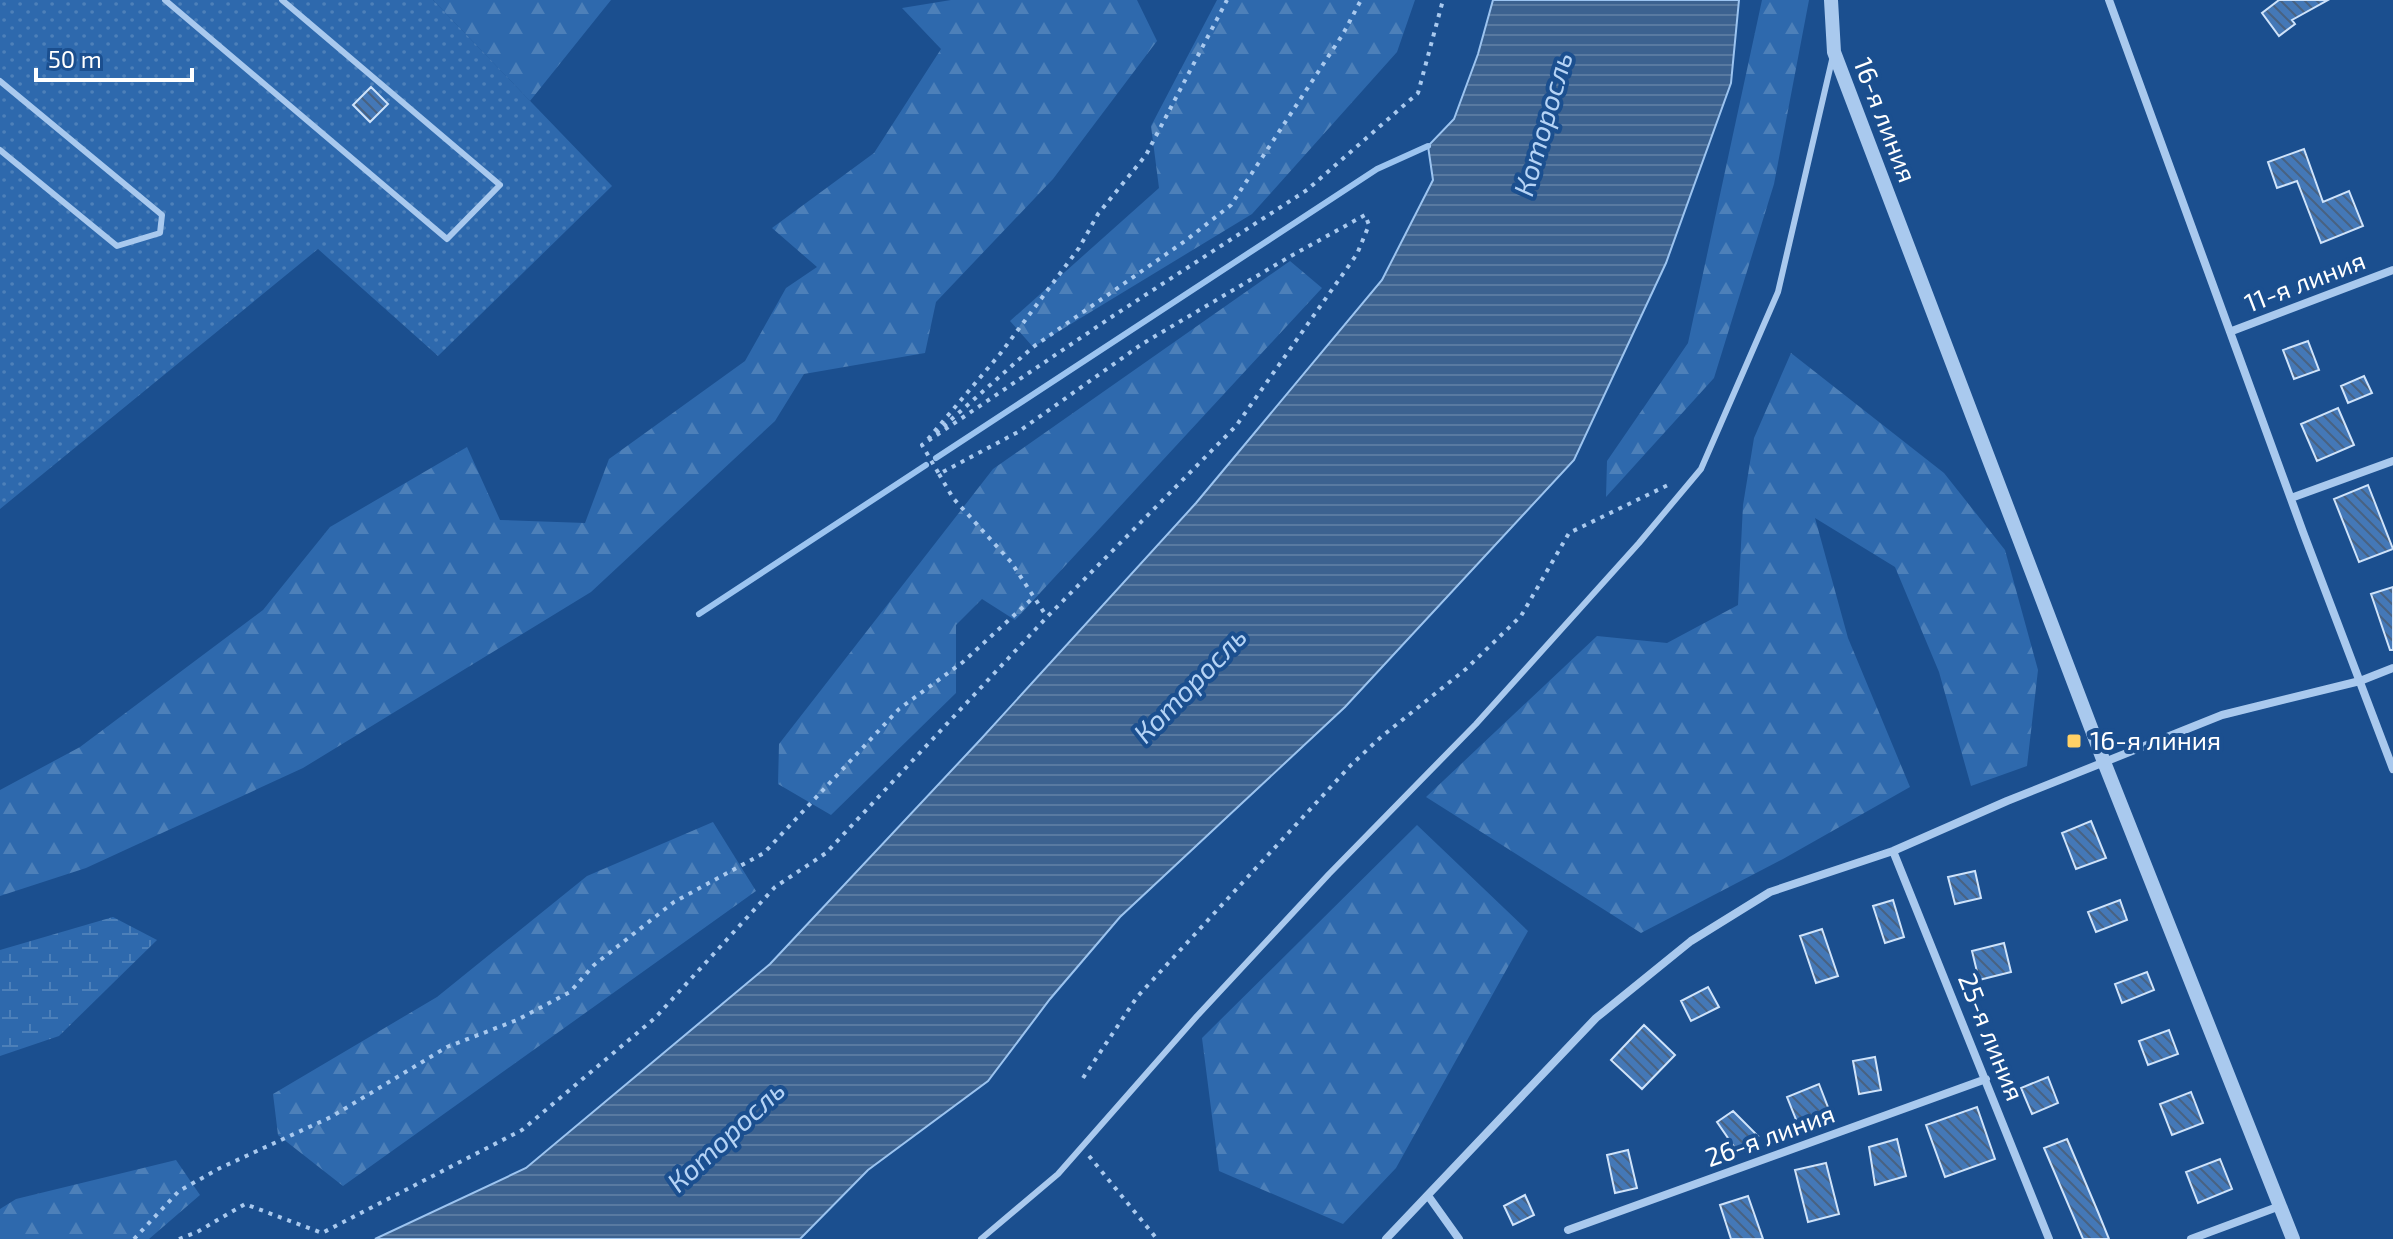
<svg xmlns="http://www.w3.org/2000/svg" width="2393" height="1239" font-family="'Exo 2',sans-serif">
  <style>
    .forest { fill: url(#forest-firs) }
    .wetland { fill: url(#wetland-marsh) }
    .garden { fill: url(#garden-dots) }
    .water { fill: url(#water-rules); stroke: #9cc4f0; stroke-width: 2 }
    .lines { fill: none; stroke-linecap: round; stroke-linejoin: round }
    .stream { stroke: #9cc4f0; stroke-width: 6 }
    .building { fill: url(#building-back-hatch); stroke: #cfe3fa; stroke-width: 2 }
    .path { stroke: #a9c9ee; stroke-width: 4; stroke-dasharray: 4 6; stroke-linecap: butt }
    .service { stroke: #a9c9ee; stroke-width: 6 }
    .minor { stroke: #a9c9ee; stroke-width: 8 }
    .tertiary { stroke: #a9c9ee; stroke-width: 14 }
    .poi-dot { fill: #ffd166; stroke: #1b4f8f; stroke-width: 3 }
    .labels { text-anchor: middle; stroke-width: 8; stroke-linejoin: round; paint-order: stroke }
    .street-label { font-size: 26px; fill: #fff; stroke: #1b4f8f }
    .poi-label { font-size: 26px; fill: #fff; stroke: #1b4f8f; text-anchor: start }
    .water-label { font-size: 28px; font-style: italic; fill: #b5d3f5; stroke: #1b4f8f }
  </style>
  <defs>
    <pattern id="forest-firs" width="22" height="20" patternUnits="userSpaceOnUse" patternTransform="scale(2)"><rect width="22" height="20" fill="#2e69ad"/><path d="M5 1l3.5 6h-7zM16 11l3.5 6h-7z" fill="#4d80b9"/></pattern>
    <pattern id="wetland-marsh" width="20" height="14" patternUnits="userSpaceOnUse" patternTransform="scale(2)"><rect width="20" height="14" fill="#2e69ad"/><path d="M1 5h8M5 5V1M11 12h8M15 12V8" fill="none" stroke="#4d80b9"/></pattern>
    <pattern id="garden-dots" width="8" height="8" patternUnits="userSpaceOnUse" patternTransform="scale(2)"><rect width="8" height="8" fill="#2e69ad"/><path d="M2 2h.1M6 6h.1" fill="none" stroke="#4d80b9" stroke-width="1.8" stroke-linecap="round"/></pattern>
    <pattern id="water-rules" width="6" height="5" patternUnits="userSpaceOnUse" patternTransform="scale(2)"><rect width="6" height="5" fill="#3c6290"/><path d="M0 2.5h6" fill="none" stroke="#597aa1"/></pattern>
    <pattern id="building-back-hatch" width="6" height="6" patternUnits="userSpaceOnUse" patternTransform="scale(2)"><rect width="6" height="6" fill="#4478b7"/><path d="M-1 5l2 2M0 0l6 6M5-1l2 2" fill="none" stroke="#486282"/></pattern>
  </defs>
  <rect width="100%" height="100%" fill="#1b4f8f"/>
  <!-- forest -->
  <path class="forest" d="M 433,0 L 611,0 L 530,101 Z
    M 951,0 L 1137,0 L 1157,41 L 1053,179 L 936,302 L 925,353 L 804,374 L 775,421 L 591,592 L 303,768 L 86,868 L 0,896 L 0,790 L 80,747 L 263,610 L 330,527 L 467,447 L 500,520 L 585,523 L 609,459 L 745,361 L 786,288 L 817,267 L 772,228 L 874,153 L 941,49 L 902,8 Z
    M 1217,0 L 1415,0 L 1397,52 L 1252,214 L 1033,347 L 1010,321 L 1159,188 L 1151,126 Z
    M 1762,0 L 1809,0 L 1774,184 L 1714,378 L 1606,497 L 1607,461 L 1688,343 Z
    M 1290,261 L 1322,288 L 1015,620 L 982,599 L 956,625 L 956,693 L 831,815 L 778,784 L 779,744 L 993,469 Z
    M 1791,353 L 1944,473 L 2005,550 L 2038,670 L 2027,766 L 1971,786 L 1939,672 L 1895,567 L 1815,518 L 1848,638 L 1910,787 L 1783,859 L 1641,933 L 1426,797 L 1597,636 L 1667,643 L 1738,605 L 1743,505 L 1754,438 Z
    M 713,822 L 756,891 L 343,1186 L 278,1135 L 273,1094 L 437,997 L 587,876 Z
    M 1417,825 L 1528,931 L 1396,1168 L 1343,1224 L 1219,1171 L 1202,1038 Z
    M 176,1160 L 200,1195 L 149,1239 L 0,1239 L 0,1209 L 16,1199 Z"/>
  <!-- wetland -->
  <path class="wetland" d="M 113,917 L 157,940 L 59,1036 L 0,1056 L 0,950 Z"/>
  <!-- garden -->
  <path class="garden" d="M 0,0 L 433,0 L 612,186 L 438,356 L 318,249 L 0,509 Z"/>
  <!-- water -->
  <path class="water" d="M 1493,0 L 1739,0 L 1731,83 L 1666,263 L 1574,460 L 1345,707 L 1120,917 L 1050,999 L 988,1081 L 868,1170 L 800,1239 L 375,1239 L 526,1168 L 770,964 L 981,739 L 1196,503 L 1382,280 L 1433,180 L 1428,146 L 1454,119 L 1478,54 Z"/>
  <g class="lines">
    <!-- stream -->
    <path class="stream" d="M 936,458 L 1377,169 L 1428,146
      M 699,614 L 926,465"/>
  </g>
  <!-- building -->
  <path class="building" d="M 2279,0 L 2328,0 L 2292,20 L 2295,24 L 2279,36 L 2262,13 Z
    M 371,87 L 388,104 L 370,122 L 353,105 Z
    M 2304,149 L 2323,202 L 2349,191 L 2363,226 L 2321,243 L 2297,181 L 2277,188 L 2268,162 Z
    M 2308,341 L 2319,370 L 2294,379 L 2283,350 Z
    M 2364,376 L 2372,393 L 2348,403 L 2341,386 Z
    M 2338,408 L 2354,445 L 2317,461 L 2301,424 Z
    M 2368,485 L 2393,549 L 2359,562 L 2334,499 Z
    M 2393,587 L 2393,650 L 2390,650 L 2371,594 Z
    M 2091,821 L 2106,858 L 2076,869 L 2062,833 Z
    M 1975,871 L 1981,898 L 1955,904 L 1948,877 Z
    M 1893,900 L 1904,937 L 1885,943 L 1873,906 Z
    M 2120,900 L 2127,920 L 2096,932 L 2088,912 Z
    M 1822,929 L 1838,976 L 1816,983 L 1800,936 Z
    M 2004,943 L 2011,972 L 1979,980 L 1972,951 Z
    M 2147,972 L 2154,990 L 2122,1003 L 2115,984 Z
    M 1708,987 L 1719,1007 L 1691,1021 L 1681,1001 Z
    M 1644,1025 L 1675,1055 L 1642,1089 L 1611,1060 Z
    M 2169,1030 L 2178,1054 L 2148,1065 L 2139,1041 Z
    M 1875,1057 L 1881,1090 L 1859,1094 L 1853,1061 Z
    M 2048,1077 L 2058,1103 L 2032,1114 L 2021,1088 Z
    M 1819,1084 L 1831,1115 L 1799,1127 L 1787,1097 Z
    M 2191,1092 L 2203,1123 L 2172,1135 L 2160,1104 Z
    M 1977,1107 L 1995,1159 L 1945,1177 L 1926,1125 Z
    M 1733,1111 L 1758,1136 L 1737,1151 L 1717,1122 Z
    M 1897,1139 L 1906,1176 L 1875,1185 L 1869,1147 Z
    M 2067,1139 L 2098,1212 L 2109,1239 L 2083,1239 L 2044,1148 Z
    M 1628,1150 L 1637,1188 L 1615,1193 L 1607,1155 Z
    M 2220,1159 L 2232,1189 L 2198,1203 L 2186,1172 Z
    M 1826,1163 L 1839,1214 L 1808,1222 L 1795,1170 Z
    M 1525,1195 L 1534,1215 L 1513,1225 L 1504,1206 Z
    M 1748,1196 L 1763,1239 L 1731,1239 L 1720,1205 Z"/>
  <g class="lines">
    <!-- path -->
    <path class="path" d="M 936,433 L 1033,347 L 1185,241 L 1231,205 L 1343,34 L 1361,0
      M 928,439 L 1000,354 L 1079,248 L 1098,214 L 1146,155 L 1227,0
      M 939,474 L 953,498 L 1011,562 L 1047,617
      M 1083,1078 L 1137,997 L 1351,765 L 1381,737 L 1466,669 L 1521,616 L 1569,533 L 1670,484
      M 1089,1156 L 1157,1239
      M 134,1239 L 179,1191 L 220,1168 L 331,1117 L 447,1047 L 517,1020 L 570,992 L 594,965 L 674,902 L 764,853 L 899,709 L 963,662 L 1034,597
      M 179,1239 L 197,1232 L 245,1204 L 322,1233 L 522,1130 L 655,1018 L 775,887 L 826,853 L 1047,617 L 1236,426 L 1357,254 L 1369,225 L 1365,215 L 1289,257 L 1142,344 L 1018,432 L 939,474 L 922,445 L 1113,316 L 1307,190 L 1418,93 L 1443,0"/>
    <!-- service -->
    <path class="service" d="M 165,0 L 447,239 L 500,185 L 282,0
      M 0,81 L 162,215 L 160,233 L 117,246 L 0,150
      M 981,1239 L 1058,1174 L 1197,1016 L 1329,874 L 1476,724 L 1639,543 L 1701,469 L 1778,292 L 1832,60"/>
    <!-- minor -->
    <path class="minor" d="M 2109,0 L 2303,532 L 2393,769
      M 2232,331 L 2393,270
      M 2291,498 L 2393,461
      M 1893,851 L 2049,1239
      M 1429,1197 L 1459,1239
      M 1568,1230 L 1986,1079
      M 1386,1239 L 1596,1018 L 1691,941 L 1770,892 L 1893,851 L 2007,801 L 2222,715 L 2360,681 L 2393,668
      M 2191,1239 L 2280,1206"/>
    <!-- tertiary -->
    <path class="tertiary" d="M 1831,0 L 1834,52 L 2104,762 L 2293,1239"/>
  </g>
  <!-- markers -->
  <rect class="poi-dot" x="2066" y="733" width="16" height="16" rx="4"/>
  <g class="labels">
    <!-- street labels -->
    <g class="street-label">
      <text transform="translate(1885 120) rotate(69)" y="9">16-я линия</text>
      <text transform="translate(2305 282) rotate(-21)" y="9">11-я линия</text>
      <text transform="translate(1991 1037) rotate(68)" y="9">25-я линия</text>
      <text transform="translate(1770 1136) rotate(-20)" y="9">26-я линия</text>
    </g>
    <!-- poi labels -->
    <g class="poi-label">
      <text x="2090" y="750">16-я линия</text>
    </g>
    <!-- water labels -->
    <g class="water-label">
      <text transform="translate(1543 124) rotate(-74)" y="10">Которосль</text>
      <text transform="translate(1190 685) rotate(-46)" y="10">Которосль</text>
      <text transform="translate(726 1136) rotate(-43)" y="10">Которосль</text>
    </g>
  </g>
  <!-- scale -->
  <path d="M36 68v12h156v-12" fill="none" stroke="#ffffff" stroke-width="4"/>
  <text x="48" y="68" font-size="24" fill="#ffffff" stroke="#1b4f8f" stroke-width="6" paint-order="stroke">50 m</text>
</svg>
